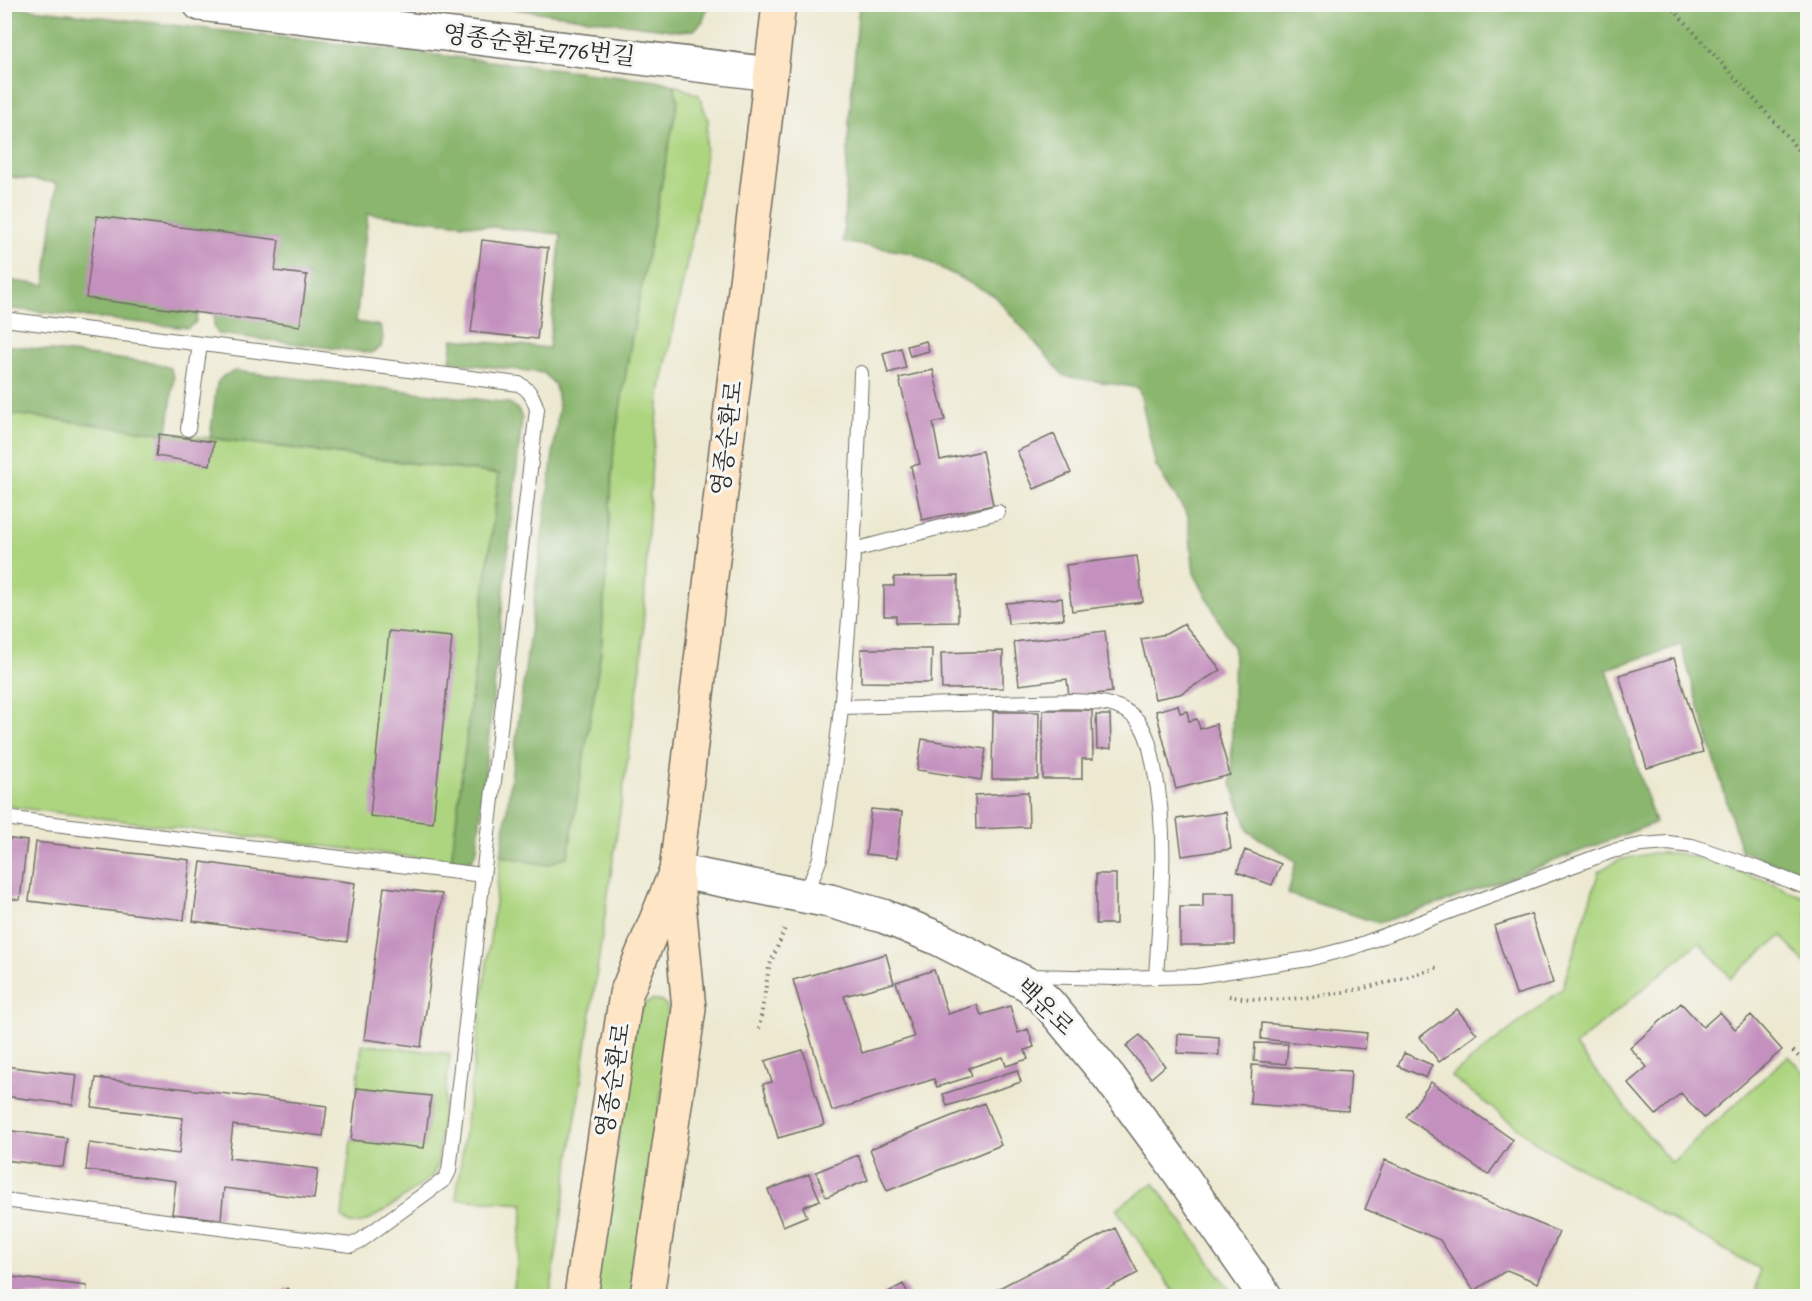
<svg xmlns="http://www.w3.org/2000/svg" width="1812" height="1301" font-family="Alegreya,'Noto Serif KR',serif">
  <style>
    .green { fill: #add580; stroke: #6c8056; stroke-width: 1.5 }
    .forest { fill: #8ab66e; stroke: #5a704c; stroke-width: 1.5 }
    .building { fill: #c491be }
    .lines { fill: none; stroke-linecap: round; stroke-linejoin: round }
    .service-casing { stroke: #6f6e65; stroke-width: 16 }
    .tertiary-casing { stroke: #6f6e65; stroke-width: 36 }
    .secondary-casing { stroke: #6f6e65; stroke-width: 36 }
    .path { stroke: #6f6e65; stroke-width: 4; stroke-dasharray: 1.5 4.5; stroke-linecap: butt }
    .service { stroke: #fff; stroke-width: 14 }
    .tertiary { stroke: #fff; stroke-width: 33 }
    .secondary { stroke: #fde5c5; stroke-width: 33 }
    .labels { text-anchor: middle; stroke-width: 6; stroke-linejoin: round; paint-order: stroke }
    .street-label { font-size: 24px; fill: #2b2b2b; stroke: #f6f6f2 }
  </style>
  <rect width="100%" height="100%" fill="#f6f6f2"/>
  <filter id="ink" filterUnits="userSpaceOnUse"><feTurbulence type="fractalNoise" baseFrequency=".0167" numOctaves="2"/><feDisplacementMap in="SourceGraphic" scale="12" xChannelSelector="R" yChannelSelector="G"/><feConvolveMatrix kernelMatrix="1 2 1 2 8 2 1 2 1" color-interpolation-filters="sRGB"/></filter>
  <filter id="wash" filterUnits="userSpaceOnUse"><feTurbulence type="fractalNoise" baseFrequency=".008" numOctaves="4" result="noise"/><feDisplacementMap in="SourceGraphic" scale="24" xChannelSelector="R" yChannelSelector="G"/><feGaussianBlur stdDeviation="1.35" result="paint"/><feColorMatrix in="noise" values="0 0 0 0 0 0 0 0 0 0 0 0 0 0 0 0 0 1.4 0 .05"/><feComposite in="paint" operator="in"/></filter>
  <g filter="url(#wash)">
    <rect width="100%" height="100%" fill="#ede9d1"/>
    <!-- green -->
    <path class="green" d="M 674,85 L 699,95 L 708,120 L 704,168 L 692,238 L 661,388 L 652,460 L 641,666 L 550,1296 L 513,1296 L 524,1204 L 456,1199 L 501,856 L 547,865 L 568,856 L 601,651 L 614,446 L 632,336 L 678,100 Z
      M 5,413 L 499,474 L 451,862 L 5,806 Z
      M 1653,853 L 1676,853 L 1702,859 L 1765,880 L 1807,899 L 1807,960 L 1806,964 L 1781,936 L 1731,978 L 1699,942 L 1575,1046 L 1671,1163 L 1788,1056 L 1807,1076 L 1807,1296 L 1761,1296 L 1756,1290 L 1759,1269 L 1541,1146 L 1451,1076 L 1562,989 L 1599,871 L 1618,860 Z
      M 652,1000 L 661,1001 L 667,1006 L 671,1028 L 632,1296 L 594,1296 L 637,1015 L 644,1004 Z
      M 362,1044 L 450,1054 L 437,1167 L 431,1177 C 417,1187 369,1226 354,1224 C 349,1224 345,1220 342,1217 L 351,1140 L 424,1148 L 431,1096 L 357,1088 Z
      M 1154,1183 L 1234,1296 L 1177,1296 L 1116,1209 Z"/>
    <!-- forest -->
    <path class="forest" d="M 486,5 L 708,5 L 703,21 L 694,30 L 679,31 Z
      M 859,5 L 1807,5 L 1807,877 L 1741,850 L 1681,645 L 1607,669 L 1655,823 L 1448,901 L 1378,923 L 1288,894 L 1296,861 L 1249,832 L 1231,783 L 1234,649 L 1194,573 L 1188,516 L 1156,466 L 1139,388 L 1064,376 L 995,296 L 912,253 L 843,242 L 849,122 Z
      M 5,6 L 656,80 L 674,85 L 678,100 L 632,336 L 614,446 L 601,651 L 568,856 L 547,865 L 501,856 L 559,407 L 555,385 L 544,373 L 450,362 L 453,339 L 549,348 L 561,234 L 368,214 L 356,322 L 380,326 L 383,337 L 381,347 L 371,353 L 218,334 L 214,326 L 214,315 L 307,275 L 275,271 L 278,240 L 98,216 L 198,312 L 196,322 L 188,328 L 5,308 L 5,280 L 45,285 L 57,183 L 5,176 Z
      M 5,345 L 159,364 L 170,368 L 174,377 L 167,434 L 5,413 Z
      M 235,371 L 509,403 L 518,409 L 522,418 L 477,850 L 472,860 L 463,863 L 451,862 L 499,474 L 210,438 L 217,383 L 223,376 Z"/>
    <g id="blocks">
      <!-- building -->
      <path class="building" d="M 97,216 L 279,240 L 275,271 L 307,275 L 300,326 L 86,298 Z
        M 482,240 L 548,248 L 537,339 L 471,332 Z
        M 926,341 L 929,351 L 910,356 L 907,346 Z
        M 901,348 L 906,368 L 888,373 L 883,353 Z
        M 933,370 L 945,420 L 933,423 L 940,460 L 982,451 L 993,505 L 922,520 L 911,466 L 920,464 L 899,378 Z
        M 159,434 L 214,442 L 210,465 L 156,456 Z
        M 1054,434 L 1071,473 L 1034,489 L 1017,451 Z
        M 1137,556 L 1143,602 L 1072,611 L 1066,565 Z
        M 958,576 L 958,622 L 896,623 L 896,616 L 884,616 L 884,586 L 894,586 L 894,577 Z
        M 1062,598 L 1064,619 L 1008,624 L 1006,603 Z
        M 1184,624 L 1221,670 L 1180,694 L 1155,699 L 1141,639 L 1166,634 Z
        M 389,631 L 452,637 L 433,823 L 370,816 Z
        M 1105,631 L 1112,692 L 1069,697 L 1067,679 L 1019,685 L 1014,642 Z
        M 861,649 L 932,649 L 931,683 L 861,682 Z
        M 1003,651 L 1003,688 L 942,689 L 941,653 Z
        M 1674,658 L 1703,752 L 1647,768 L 1619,675 Z
        M 1178,705 L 1180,713 L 1187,711 L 1189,721 L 1197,719 L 1200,729 L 1216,724 L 1230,775 L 1176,789 L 1156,711 Z
        M 1043,710 L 1092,710 L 1093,759 L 1082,759 L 1082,779 L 1043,779 Z
        M 993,712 L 1039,712 L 1038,779 L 992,779 Z
        M 1096,715 L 1110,715 L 1111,748 L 1097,749 Z
        M 922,739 L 986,749 L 981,780 L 917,770 Z
        M 1028,792 L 1029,827 L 976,829 L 975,795 Z
        M 871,809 L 902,812 L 897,858 L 866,854 Z
        M 1226,812 L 1231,849 L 1182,856 L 1177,819 Z
        M 4,838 L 27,841 L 20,900 L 4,898 Z
        M 36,842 L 190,860 L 184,920 L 29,901 Z
        M 1245,850 L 1281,864 L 1272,885 L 1237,872 Z
        M 201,862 L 355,883 L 347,942 L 193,921 Z
        M 1096,874 L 1116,874 L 1116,924 L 1096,924 Z
        M 384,887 L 442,894 L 421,1047 L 364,1039 Z
        M 1203,893 L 1235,893 L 1235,945 L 1180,945 L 1180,907 L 1203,907 Z
        M 1531,914 L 1553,983 L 1516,995 L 1494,926 Z
        M 886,954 L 894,983 L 844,996 L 862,1053 L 914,1037 L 896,982 L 934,970 L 948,1014 L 977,1005 L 981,1015 L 1010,1006 L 1018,1033 L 1028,1029 L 1034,1047 L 1025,1050 L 1028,1059 L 1006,1066 L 1003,1057 L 969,1068 L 972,1076 L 937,1087 L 934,1079 L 832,1111 L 793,980 Z
        M 1681,1003 L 1703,1027 L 1720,1012 L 1735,1029 L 1751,1015 L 1782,1050 L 1704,1118 L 1681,1093 L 1656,1115 L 1628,1083 L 1647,1067 L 1630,1048 Z
        M 1457,1009 L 1477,1034 L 1439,1062 L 1420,1037 Z
        M 1262,1023 L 1367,1033 L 1365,1049 L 1261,1039 Z
        M 1178,1034 L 1219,1037 L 1219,1055 L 1177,1053 Z
        M 1140,1035 L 1165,1066 L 1151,1078 L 1126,1046 Z
        M 1255,1043 L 1288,1044 L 1286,1064 L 1254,1061 Z
        M 803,1050 L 824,1125 L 778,1138 L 763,1084 L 772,1082 L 765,1061 Z
        M 1404,1053 L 1432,1065 L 1426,1078 L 1398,1066 Z
        M 1252,1065 L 1351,1071 L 1348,1111 L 1250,1104 Z
        M 4,1066 L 77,1075 L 73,1105 L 4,1096 Z
        M 1017,1070 L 1021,1082 L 947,1106 L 943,1094 Z
        M 96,1078 L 327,1106 L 323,1136 L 233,1125 L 229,1158 L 318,1169 L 314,1199 L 224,1188 L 221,1219 L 172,1214 L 176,1181 L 86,1170 L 89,1143 L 179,1154 L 183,1118 L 92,1107 Z
        M 1431,1082 L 1513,1140 L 1488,1175 L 1406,1117 Z
        M 357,1088 L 431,1096 L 424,1148 L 351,1140 Z
        M 984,1103 L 1001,1145 L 887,1191 L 870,1149 Z
        M 4,1130 L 67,1138 L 63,1167 L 4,1160 Z
        M 858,1155 L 868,1180 L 826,1197 L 816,1172 Z
        M 1385,1160 L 1559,1232 L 1538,1283 L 1507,1270 L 1474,1291 L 1440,1240 L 1365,1209 Z
        M 809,1174 L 820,1200 L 803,1207 L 807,1216 L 783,1226 L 768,1190 Z
        M 1115,1228 L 1138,1273 L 1093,1296 L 984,1296 Z
        M 4,1276 L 87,1286 L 86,1296 L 4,1296 Z
        M 903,1284 L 910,1296 L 881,1296 Z
        M 287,1288 L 296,1296 L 279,1296 Z"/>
    </g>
  </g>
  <g filter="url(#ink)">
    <use href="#blocks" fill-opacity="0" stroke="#6f6e65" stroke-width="1.5"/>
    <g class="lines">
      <!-- service casing -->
      <g class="service-casing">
        <path id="service" d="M 388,27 L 391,4
          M 4,319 L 519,384 C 530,390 533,397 537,409 L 449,1171 L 445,1179 L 360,1241 L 351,1245 L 4,1200
          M 188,429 L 200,344
          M 854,550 L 998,512
          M 841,707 L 1073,701 C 1096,702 1121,702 1137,720 C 1148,733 1151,751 1154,767 C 1169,836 1160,907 1156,977
          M 4,818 L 483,875
          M 799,894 L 812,879 L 820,858 C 849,698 855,535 861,373
          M 1028,976 L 1115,978 L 1197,976 L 1308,959 L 1354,947 L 1612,851 L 1642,845 L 1668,843 L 1692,846 L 1754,867 L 1808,888"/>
      </g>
      <!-- tertiary casing -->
      <g class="tertiary-casing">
        <path id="tertiary" d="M 200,4 L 771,74
          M 676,871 L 830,901 L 883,916 L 937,938 L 1029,985 L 1049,1004 L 1110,1078 L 1170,1159 L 1265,1296"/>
      </g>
      <!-- secondary casing -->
      <g class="secondary-casing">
        <path id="secondary" d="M 581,1296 L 626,994 L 674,876
          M 647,1296 L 689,1009 L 676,871 L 779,4"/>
      </g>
      <!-- path -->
      <path class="path" d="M 1671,4 L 1673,9 L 1789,138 L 1808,165
        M 1229,996 C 1291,1008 1380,987 1439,967
        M 759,1029 L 769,967 L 786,926
        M 1793,1051 L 1808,1066"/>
      <!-- service -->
      <use href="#service" class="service"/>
      <!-- tertiary -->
      <use href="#tertiary" class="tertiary"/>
      <!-- secondary -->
      <use href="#secondary" class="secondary"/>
    </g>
  </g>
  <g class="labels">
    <!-- street labels -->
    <g class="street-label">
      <text transform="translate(539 45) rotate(7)" y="8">영종순환로776번길</text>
      <text transform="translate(727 438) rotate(-83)" y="8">영종순환로</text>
      <text transform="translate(1045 1007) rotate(44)" y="8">백운로</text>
      <text transform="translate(613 1080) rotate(-81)" y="8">영종순환로</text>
    </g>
  </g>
  <!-- margin -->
  <rect width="1812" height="1301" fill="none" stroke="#f6f6f2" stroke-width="24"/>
</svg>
